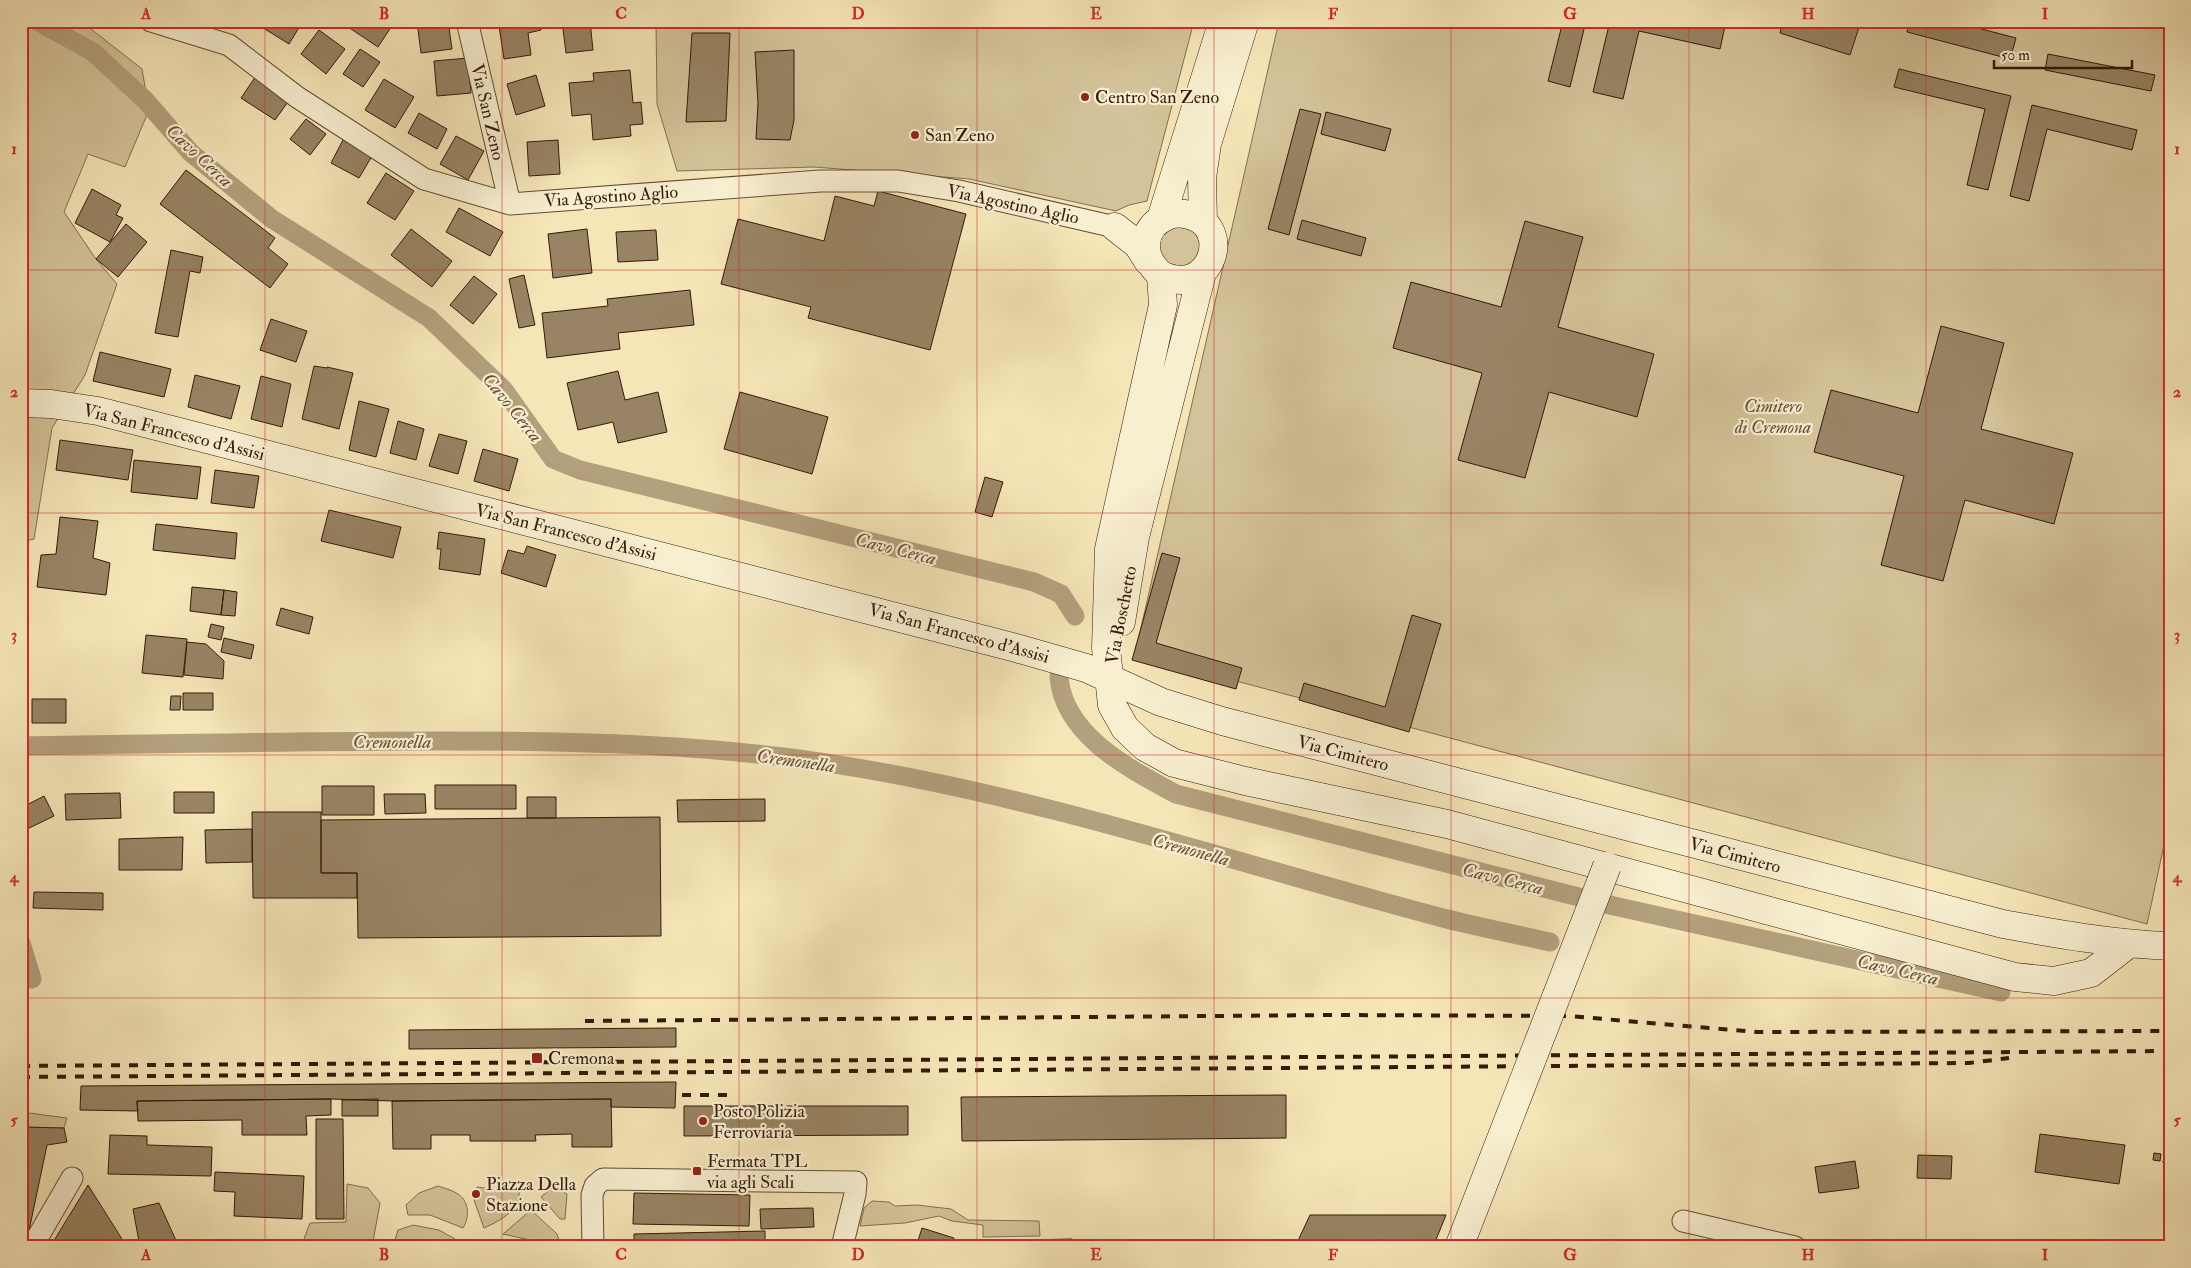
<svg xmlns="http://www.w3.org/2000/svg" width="2191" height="1268" font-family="'IM FELL Double Pica',serif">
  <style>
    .green { fill: #d4c39a; stroke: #846e51 }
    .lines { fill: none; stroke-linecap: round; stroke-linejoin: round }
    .canal { stroke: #b3a07c; stroke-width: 19 }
    .building { fill: #988464; stroke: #341908 }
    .street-casing { stroke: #644c34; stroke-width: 23 }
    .secondary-casing { stroke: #341908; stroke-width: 29 }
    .street { stroke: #f8efd1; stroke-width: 21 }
    .secondary { stroke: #f8efd1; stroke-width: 28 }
    .rail { stroke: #341908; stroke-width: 4; stroke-dasharray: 9 9; stroke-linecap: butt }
    .secondary-bridge-casing { stroke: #341908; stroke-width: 29; stroke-linecap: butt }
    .secondary-bridge { stroke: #f8efd1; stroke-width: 28 }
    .grid { fill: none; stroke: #d62828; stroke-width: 1; stroke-opacity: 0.55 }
    .poi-dot { fill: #8f2418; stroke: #f8efd1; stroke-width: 2 }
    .labels { text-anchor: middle; stroke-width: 4.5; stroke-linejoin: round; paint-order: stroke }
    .poi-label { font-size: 18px; fill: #341908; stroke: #f8efd1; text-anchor: start }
    .street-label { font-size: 18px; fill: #341908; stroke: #f8efd1 }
    .park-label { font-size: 18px; font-style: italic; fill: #644c34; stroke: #f8efd1 }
    .water-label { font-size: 19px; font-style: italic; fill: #674f36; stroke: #f8efd1 }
    .neatline { fill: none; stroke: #d62828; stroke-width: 2 }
    .grid-label { font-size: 16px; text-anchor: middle; font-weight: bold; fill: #d62828 }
  </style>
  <rect width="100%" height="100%" fill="#f5e6b8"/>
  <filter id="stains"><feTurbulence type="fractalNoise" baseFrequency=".004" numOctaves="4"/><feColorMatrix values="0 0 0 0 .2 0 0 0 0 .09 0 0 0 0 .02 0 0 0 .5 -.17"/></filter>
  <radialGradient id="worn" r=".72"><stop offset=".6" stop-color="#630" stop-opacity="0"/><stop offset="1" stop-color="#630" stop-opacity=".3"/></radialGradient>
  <!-- green -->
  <path class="green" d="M 21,21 L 82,22 L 142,69 L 149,110 L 125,167 L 88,154 L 64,212 L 96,259 L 117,284 L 85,375 L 52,428 L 34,539 L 21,542 Z
    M 656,21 L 1194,21 L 1147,201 L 1129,205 L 1116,211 L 969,179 L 814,167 L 677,171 L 657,104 Z
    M 1279,21 L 2170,21 L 2170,817 L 2147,924 L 1135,654 Z
    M 1174,224 L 1196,230 L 1203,251 L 1189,269 L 1161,261 L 1158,239 Z
    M 21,1112 L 67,1118 L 64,1128 L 21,1127 Z
    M 347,1184 L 368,1188 L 380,1203 L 372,1247 L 301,1247 L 310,1223 L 346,1222 Z
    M 438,1186 C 444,1188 452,1190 458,1194 C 469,1201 470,1217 463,1228 L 430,1215 L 408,1215 L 406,1205 L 419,1193 Z
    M 554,1186 L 567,1194 L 565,1219 L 560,1219 L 541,1197 Z
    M 477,1187 L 499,1190 L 519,1187 C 522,1209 502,1220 484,1228 L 474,1200 Z
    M 872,1201 L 889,1202 L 895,1206 L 917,1205 L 951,1209 L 968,1220 L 1039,1221 L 1040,1236 L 983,1237 L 983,1225 L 952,1221 L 939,1216 L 905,1223 L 860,1226 L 864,1208 Z
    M 531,1210 L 557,1234 L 561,1247 L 503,1234 Z
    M 413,1225 L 439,1230 L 455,1239 L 436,1247 L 393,1247 L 398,1230 Z"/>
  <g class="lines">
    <!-- canal -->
    <path class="canal" d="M 37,21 L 93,52 L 145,100 L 191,153 L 272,219 L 429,318 L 504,390 L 553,459 L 580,470 L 1034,582 L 1061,594 L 1075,616
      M 1059,677 C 1064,736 1130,769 1176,794 L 1614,906 L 2001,992
      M 21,746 C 162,744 302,741 442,741 C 577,741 713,744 846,766 C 1049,799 1245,866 1443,918 C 1478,927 1514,934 1550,942
      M 21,943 L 32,979"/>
  </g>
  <!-- building -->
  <path class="building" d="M 252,21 L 303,21 L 289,44 Z
    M 339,21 L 395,21 L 378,47 Z
    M 425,21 L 448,21 L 452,49 L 421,53 L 417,22 Z
    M 525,21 L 540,21 L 541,30 L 528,33 L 531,55 L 504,59 L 499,26 Z
    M 562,21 L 590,21 L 593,50 L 566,53 Z
    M 736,21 L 779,21 L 737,26 Z
    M 1298,21 L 1319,21 L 1317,27 Z
    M 1563,21 L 1586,21 L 1570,87 L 1548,81 Z
    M 1610,21 L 1704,21 L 1725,26 L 1720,49 L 1639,31 L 1623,99 L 1593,92 Z
    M 1783,21 L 1818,21 L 1837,27 L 1839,21 L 1861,21 L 1850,55 L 1780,33 Z
    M 1910,21 L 1951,21 L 2016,38 L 2010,59 L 1907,32 Z
    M 319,30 L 345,49 L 326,74 L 301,54 Z
    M 692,33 L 730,33 L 726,121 L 686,122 Z
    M 360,49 L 380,62 L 363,87 L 343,74 Z
    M 794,50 L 794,120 L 790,140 L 756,139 L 758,103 L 755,52 Z
    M 2048,54 L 2155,75 L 2151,91 L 2045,70 Z
    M 468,58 L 471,93 L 437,96 L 434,61 Z
    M 1899,69 L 2011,96 L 1988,190 L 1967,185 L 1985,109 L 1894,87 Z
    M 630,70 L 633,103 L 641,102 L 643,124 L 630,125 L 631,136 L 593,140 L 591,114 L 572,116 L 569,83 L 594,81 L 593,73 Z
    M 536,75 L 545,106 L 516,115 L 507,84 Z
    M 256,76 L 290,99 L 275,120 L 241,98 Z
    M 384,79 L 414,97 L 395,128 L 365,110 Z
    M 2032,105 L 2137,130 L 2132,150 L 2047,129 L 2029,201 L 2010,196 Z
    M 1300,109 L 1321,114 L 1289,235 L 1268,229 Z
    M 1326,112 L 1391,129 L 1385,151 L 1321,134 Z
    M 419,113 L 447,129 L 437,149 L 408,133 Z
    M 306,119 L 326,134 L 310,155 L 290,139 Z
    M 456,136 L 484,151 L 468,180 L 440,164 Z
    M 343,140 L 372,156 L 359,178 L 331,163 Z
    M 558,140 L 560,174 L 529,176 L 527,142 Z
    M 186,170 L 275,238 L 268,248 L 288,264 L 270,288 L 160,204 Z
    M 386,173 L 414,191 L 395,220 L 367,203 Z
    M 92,189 L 121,205 L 116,215 L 123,218 L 110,242 L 75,223 Z
    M 878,191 L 966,214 L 930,350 L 808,318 L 811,307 L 721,284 L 738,219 L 824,241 L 835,196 L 874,206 Z
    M 459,208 L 503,232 L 490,256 L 446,232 Z
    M 1302,220 L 1366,238 L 1361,256 L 1297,239 Z
    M 1525,221 L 1583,237 L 1558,327 L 1654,354 L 1637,417 L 1549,392 L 1525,478 L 1458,460 L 1482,373 L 1393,348 L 1411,282 L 1501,307 Z
    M 126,224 L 147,242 L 118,277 L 96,259 Z
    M 411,229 L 452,261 L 432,287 L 391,255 Z
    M 587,229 L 592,273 L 553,278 L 548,234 Z
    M 656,230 L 658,260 L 618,262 L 616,232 Z
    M 171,250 L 203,257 L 200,273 L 190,271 L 178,337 L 155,333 Z
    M 524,275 L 535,325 L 519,328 L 509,279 Z
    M 474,276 L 497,294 L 473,324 L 450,305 Z
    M 690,290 L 694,325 L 618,333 L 620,349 L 547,358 L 542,313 L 608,306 L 607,299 Z
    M 271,319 L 307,331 L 296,362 L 260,350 Z
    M 1941,326 L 2004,343 L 1981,429 L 2073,453 L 2054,524 L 1965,500 L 1943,581 L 1881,565 L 1904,476 L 1814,452 L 1831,390 L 1918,413 Z
    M 100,352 L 171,369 L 164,397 L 93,381 Z
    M 314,366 L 327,368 L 327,367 L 353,373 L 339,429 L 302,419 Z
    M 618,371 L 625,400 L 658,392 L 667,432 L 618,443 L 613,422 L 578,430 L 567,383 Z
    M 195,375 L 240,386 L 231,419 L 188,407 Z
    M 261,376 L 291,384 L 282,427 L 251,419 Z
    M 740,392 L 828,417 L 812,474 L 724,449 Z
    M 359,401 L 389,409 L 376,457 L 349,450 Z
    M 398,421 L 424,429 L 416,460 L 390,453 Z
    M 439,434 L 467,441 L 458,474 L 429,466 Z
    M 60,440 L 133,450 L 128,480 L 56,470 Z
    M 483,449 L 518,459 L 509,491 L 474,481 Z
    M 134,460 L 201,467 L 197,499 L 131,492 Z
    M 215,470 L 259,476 L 254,508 L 211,503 Z
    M 985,477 L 1003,482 L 992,517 L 975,512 Z
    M 329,510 L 401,527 L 393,558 L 321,541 Z
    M 60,517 L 98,521 L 93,558 L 110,563 L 106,595 L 37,587 L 41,555 L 56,554 Z
    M 156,524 L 237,533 L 235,559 L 153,550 Z
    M 439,532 L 485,539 L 480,575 L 439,569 L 441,549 L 437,549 Z
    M 527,546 L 556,555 L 546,587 L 501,573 L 508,550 L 524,554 Z
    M 1162,553 L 1180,558 L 1156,643 L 1242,668 L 1236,689 L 1132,660 Z
    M 192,587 L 224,590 L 221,615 L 190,611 Z
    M 224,590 L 237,592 L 235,616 L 221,615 Z
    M 281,608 L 313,617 L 309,634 L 276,625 Z
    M 1412,615 L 1441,624 L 1409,732 L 1299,700 L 1304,683 L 1385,707 Z
    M 211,624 L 224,627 L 221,640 L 208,637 Z
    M 146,635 L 187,639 L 183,677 L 142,673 Z
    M 224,638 L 254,645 L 251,659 L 221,652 Z
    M 187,642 L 206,644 L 224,661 L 223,679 L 184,675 Z
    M 183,693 L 213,693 L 213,710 L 183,710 Z
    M 171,696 L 181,696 L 180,710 L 170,710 Z
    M 32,699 L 66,699 L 66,723 L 32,723 Z
    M 435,785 L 516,785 L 516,809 L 435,809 Z
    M 322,786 L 374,786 L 374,815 L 322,815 Z
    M 174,792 L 214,792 L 214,813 L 174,813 Z
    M 120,793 L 121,818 L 66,820 L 65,794 Z
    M 384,794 L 425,794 L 426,813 L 385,814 Z
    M 44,796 L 54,816 L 23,831 L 21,827 L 21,808 Z
    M 527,797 L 556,797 L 556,818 L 527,818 Z
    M 765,799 L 765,821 L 678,822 L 677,800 Z
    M 252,812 L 321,812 L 321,873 L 357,873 L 357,898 L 253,898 Z
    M 660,817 L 661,936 L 358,938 L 357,873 L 321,873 L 321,820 Z
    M 252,829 L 252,862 L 206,863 L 205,830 Z
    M 183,837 L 182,870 L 119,870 L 119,839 Z
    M 34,892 L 103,893 L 103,910 L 33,908 Z
    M 676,1028 L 676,1047 L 409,1049 L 409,1030 Z
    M 676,1082 L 675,1108 L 611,1107 L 611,1099 L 392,1101 L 331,1099 L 137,1101 L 138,1111 L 80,1110 L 81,1086 Z
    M 1286,1095 L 1286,1138 L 962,1141 L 961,1097 Z
    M 331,1099 L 331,1115 L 306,1116 L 307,1135 L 242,1135 L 242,1120 L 138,1121 L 137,1101 Z
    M 378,1099 L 378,1116 L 342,1116 L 342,1100 Z
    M 611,1099 L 612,1147 L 572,1147 L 572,1134 L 535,1135 L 536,1141 L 470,1141 L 470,1135 L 431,1135 L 431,1149 L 393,1149 L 392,1101 Z
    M 684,1106 L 908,1106 L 908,1135 L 684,1136 Z
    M 316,1119 L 343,1119 L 344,1219 L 316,1219 Z
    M 21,1127 L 64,1128 L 67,1142 L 47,1145 L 26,1245 L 21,1246 Z
    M 2040,1134 L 2125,1145 L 2119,1184 L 2035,1172 Z
    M 110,1135 L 147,1136 L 147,1145 L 212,1147 L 211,1176 L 108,1174 Z
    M 2154,1153 L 2161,1154 L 2160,1161 L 2153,1160 Z
    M 2164,1154 L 2170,1155 L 2170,1163 L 2163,1163 Z
    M 1918,1155 L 1952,1156 L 1951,1179 L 1917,1178 Z
    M 1855,1161 L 1859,1188 L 1819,1193 L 1815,1167 Z
    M 215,1172 L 304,1176 L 302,1219 L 234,1216 L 235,1192 L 214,1191 Z
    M 88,1185 L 127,1247 L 97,1247 L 95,1241 L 92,1247 L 50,1247 Z
    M 634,1193 L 750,1195 L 749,1226 L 633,1224 Z
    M 159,1203 L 179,1247 L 140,1247 L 133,1209 Z
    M 813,1208 L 814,1227 L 761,1229 L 760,1209 Z
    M 1310,1215 L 1446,1215 L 1433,1247 L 1295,1247 Z
    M 922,1228 L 954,1238 L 952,1247 L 916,1247 Z
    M 765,1231 L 765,1247 L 634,1247 L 634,1234 Z
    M 1072,1239 L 1069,1247 L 980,1247 L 980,1241 Z"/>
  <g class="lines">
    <!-- street casing -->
    <g class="street-casing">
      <path id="street" d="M 151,21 L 229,45 L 297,97 L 424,179 L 510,204 L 820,181 L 898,181 L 959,191 L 1115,227
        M 467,21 L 510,204
        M 1683,1221 L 1795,1247
        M 32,1247 L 72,1178
        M 593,1247 L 592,1195 L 595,1186 L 603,1179 L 856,1182 L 855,1194 L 842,1247"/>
    </g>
    <!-- secondary casing -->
    <g class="secondary-casing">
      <path id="secondary" d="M 1161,219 L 1223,21
        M 1203,222 L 1202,178 L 1207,144 L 1245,21
        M 1115,227 L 1138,245 L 1148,261
        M 1161,275 C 1212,299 1234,226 1189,215 C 1182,213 1174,213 1167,216 C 1140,228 1140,257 1161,275 L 1163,305 L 1109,549 L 1106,648 L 1112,705 L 1125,728 L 1145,747 L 1174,763 L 1245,781 L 1447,824 L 2015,977 L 2054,981 L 2091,973 L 2127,945
        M 21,403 L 51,404 L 98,411 L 1016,648 L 1086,668 L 1161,702 L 1222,721 L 2003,924 C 2058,934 2113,944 2170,946
        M 1121,622 L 1135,537 L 1202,273"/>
    </g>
    <!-- street -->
    <use href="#street" class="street"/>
    <!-- secondary -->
    <use href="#secondary" class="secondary"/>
    <!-- rail -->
    <path class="rail" d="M 585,1021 L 1337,1015 L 1568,1016 L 1757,1032 L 2170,1031
      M 21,1066 L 2170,1051
      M 21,1077 L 1969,1063 L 2009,1058
      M 682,1095 L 733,1095"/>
    <!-- secondary-bridge casing -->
    <g class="secondary-bridge-casing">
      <path id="secondary-bridge" d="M 1459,1247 L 1607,866"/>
    </g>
    <!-- secondary-bridge -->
    <use href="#secondary-bridge" class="secondary-bridge"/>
  </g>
  <!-- grid -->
  <path class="grid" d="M 265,21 L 265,1247M 502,21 L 502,1247M 739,21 L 739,1247M 977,21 L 977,1247M 1214,21 L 1214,1247M 1451,21 L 1451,1247M 1689,21 L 1689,1247M 1926,21 L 1926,1247M 21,270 L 2170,270M 21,513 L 2170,513M 21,755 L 2170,755M 21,998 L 2170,998"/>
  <!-- markers -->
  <g class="poi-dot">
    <circle cx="1085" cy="97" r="5"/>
    <circle cx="915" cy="135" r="5"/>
    <rect x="531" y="1052" width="12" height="12" rx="2.5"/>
    <circle cx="703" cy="1121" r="5"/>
    <rect x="692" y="1166" width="10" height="10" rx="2.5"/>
    <circle cx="476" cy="1194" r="5"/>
  </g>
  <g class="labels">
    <!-- poi labels -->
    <g class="poi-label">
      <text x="1095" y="103">Centro San Zeno</text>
      <text x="925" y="141">San Zeno</text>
      <text x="548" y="1064">Cremona</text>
      <text x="713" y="1117">Posto Polizia<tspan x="713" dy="21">Ferroviaria</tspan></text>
      <text x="707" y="1167">Fermata TPL<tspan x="707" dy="21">via agli Scali</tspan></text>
      <text x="486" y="1190">Piazza Della<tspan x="486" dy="21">Stazione</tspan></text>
    </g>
    <!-- street labels -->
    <g class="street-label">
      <text transform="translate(488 112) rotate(77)" y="6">Via San Zeno</text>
      <text transform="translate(611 196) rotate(-4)" y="6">Via Agostino Aglio</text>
      <text transform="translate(1013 204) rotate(12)" y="6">Via Agostino Aglio</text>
      <text transform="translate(174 432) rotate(14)" y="6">Via San Francesco d'Assisi</text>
      <text transform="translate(566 532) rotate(14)" y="6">Via San Francesco d'Assisi</text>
      <text transform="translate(1121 615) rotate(-79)" y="6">Via Boschetto</text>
      <text transform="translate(959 633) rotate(15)" y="6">Via San Francesco d'Assisi</text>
      <text transform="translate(1343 753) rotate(15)" y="6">Via Cimitero</text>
      <text transform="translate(1735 855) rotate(15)" y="6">Via Cimitero</text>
    </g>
    <!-- park labels -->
    <g class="park-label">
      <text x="1773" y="412">Cimitero<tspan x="1773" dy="21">di Cremona</tspan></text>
    </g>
    <!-- water labels -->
    <g class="water-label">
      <text transform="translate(200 155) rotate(43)" y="7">Cavo Cerca</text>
      <text transform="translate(513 407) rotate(51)" y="7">Cavo Cerca</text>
      <text transform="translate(896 548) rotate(14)" y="7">Cavo Cerca</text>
      <text x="392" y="748">Cremonella</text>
      <text transform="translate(796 760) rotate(8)" y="7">Cremonella</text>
      <text transform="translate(1191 849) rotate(15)" y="7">Cremonella</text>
      <text transform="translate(1503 878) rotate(14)" y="7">Cavo Cerca</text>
      <text transform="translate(1898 969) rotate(13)" y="7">Cavo Cerca</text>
    </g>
  </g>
  <!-- margin -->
  <rect width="2191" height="1268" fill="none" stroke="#f5e6b8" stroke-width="55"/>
  <!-- scale -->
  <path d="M1994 60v8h138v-8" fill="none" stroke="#341908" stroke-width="2.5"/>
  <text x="2001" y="60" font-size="15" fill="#341908" stroke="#f8efd1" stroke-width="4" paint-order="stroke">50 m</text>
  <rect x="28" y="28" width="2136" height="1212" class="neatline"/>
  <g class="grid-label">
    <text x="146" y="19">A</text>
    <text x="384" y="19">B</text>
    <text x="621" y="19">C</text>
    <text x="858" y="19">D</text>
    <text x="1096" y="19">E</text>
    <text x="1333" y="19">F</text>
    <text x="1570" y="19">G</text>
    <text x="1808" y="19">H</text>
    <text x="2045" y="19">I</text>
    <text x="14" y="154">1</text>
    <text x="2177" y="154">1</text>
    <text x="14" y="397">2</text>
    <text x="2177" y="397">2</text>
    <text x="14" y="640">3</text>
    <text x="2177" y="640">3</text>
    <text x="14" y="882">4</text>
    <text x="2177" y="882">4</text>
    <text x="14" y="1125">5</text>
    <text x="2177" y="1125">5</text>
    <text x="146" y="1260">A</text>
    <text x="384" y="1260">B</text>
    <text x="621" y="1260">C</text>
    <text x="858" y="1260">D</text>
    <text x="1096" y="1260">E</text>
    <text x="1333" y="1260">F</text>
    <text x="1570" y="1260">G</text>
    <text x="1808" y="1260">H</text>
    <text x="2045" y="1260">I</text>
  </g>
  <rect width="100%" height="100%" filter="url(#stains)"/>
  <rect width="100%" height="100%" fill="url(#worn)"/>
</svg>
